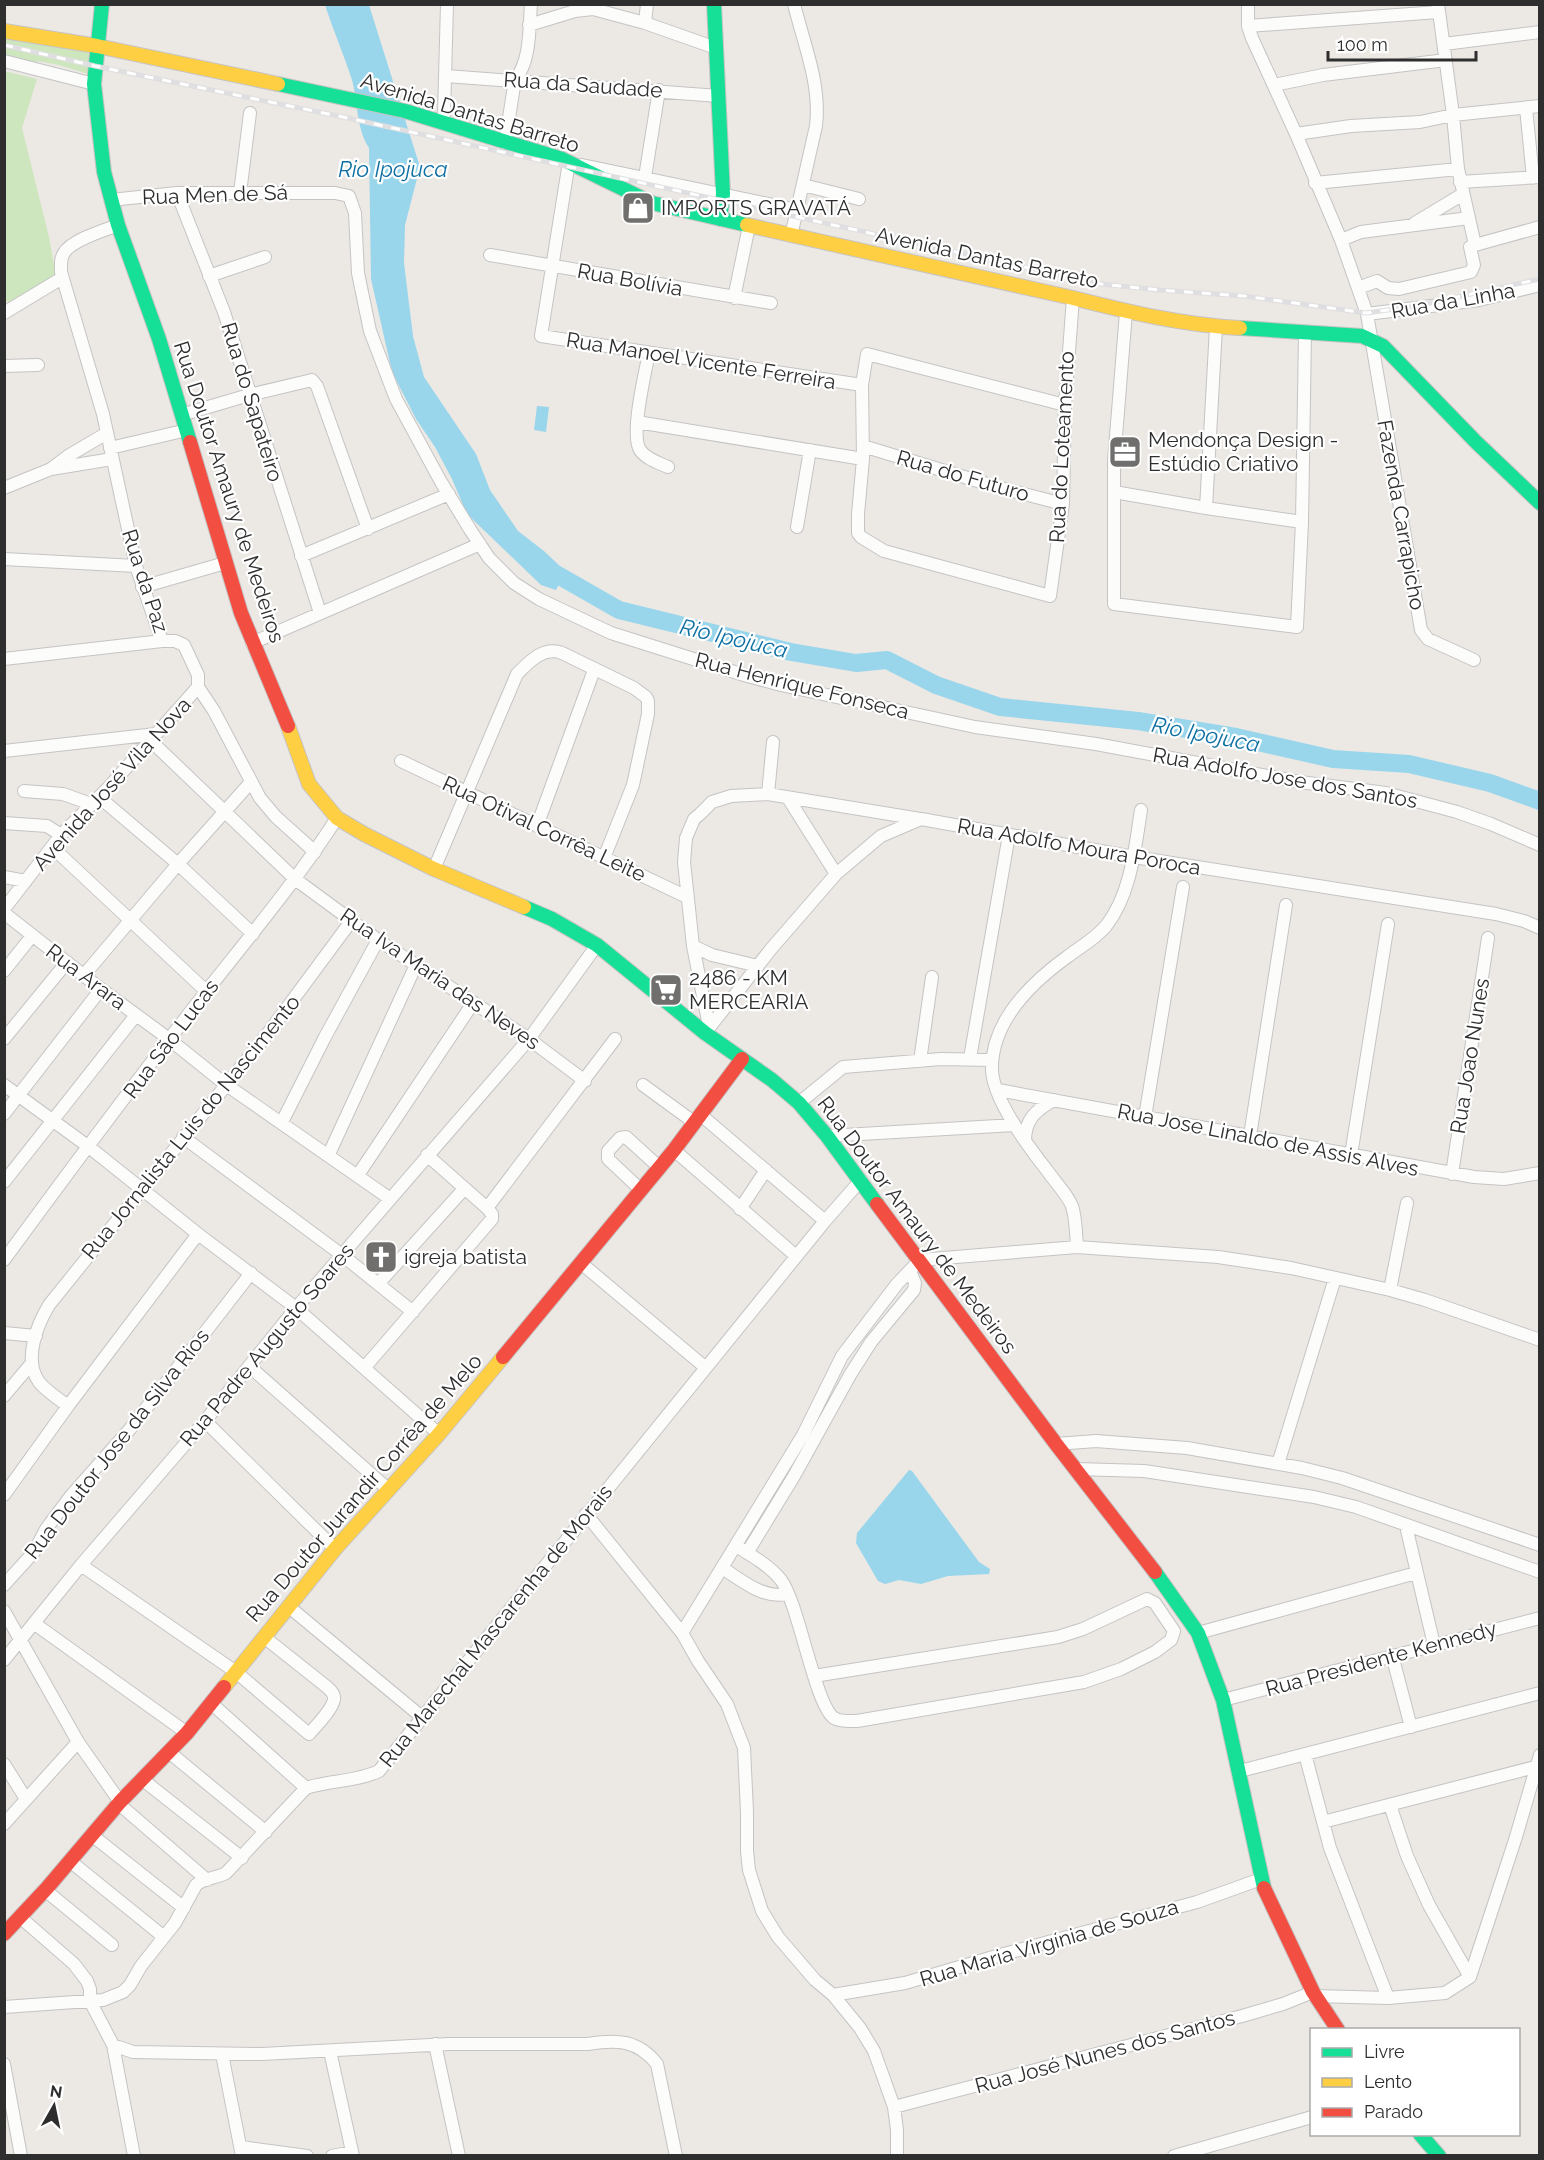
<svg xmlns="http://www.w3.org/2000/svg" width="1544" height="2160" font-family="Raleway,sans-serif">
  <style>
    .green { fill: #cee6be }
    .water { fill: #99d6ec }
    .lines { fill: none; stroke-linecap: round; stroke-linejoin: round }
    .river { stroke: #99d6ec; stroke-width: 18 }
    .street-casing { stroke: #c5c4c5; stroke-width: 14 }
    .fast-casing { stroke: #c5c4c5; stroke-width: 16 }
    .slow-casing { stroke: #c5c4c5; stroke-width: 16 }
    .jam-casing { stroke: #c5c4c5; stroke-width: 16 }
    .street { stroke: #fcfcfb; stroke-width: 12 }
    .fast { stroke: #16e098; stroke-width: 14 }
    .slow { stroke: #ffcf43; stroke-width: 14 }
    .jam { stroke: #f24e42; stroke-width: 14 }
    .rail-casing { stroke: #dfdfe1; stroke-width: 5 }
    .rail { stroke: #fff; stroke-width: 3; stroke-dasharray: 9; stroke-linecap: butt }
    .labels { text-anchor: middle; stroke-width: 4.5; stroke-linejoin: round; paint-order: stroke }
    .street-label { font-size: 21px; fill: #2e2e2e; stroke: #fff }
    .poi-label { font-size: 21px; fill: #2e2e2e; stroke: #fff; text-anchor: start }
    .water-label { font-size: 22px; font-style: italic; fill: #0d6fa3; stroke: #fff }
  </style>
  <rect width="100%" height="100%" fill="#ece8e4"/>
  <!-- green -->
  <path class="green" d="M 4,36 L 90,50 L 88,74 L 59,65 L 38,61 L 32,64 L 5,57 Z
    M 4,71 L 37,79 L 22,128 L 49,237 L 56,276 L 11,303 L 4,300 Z"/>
  <!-- water -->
  <path class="water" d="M 325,5 L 369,5 L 420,167 L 405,225 L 404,263 L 413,336 L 424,377 L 476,454 L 490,490 L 518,531 L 544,551 L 565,571 L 556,590 L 541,585 L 467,514 L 452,479 L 435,447 L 416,419 L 392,372 L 371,279 L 369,148 C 356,127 358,103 352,80 C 344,55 333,30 325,5 Z
    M 537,406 L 549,407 L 546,432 L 534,430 Z
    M 909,1470 L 912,1471 L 979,1562 L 990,1569 L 989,1574 L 948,1576 L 921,1584 L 899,1580 L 885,1584 L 878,1581 L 856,1543 L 857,1533 Z"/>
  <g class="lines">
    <!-- river -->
    <path class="river" d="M 542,566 L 619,610 L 791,652 L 856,663 L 887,660 L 936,685 L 1000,707 L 1138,721 L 1236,737 L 1333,759 L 1409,764 L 1490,783 L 1540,801"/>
    <!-- street casing -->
    <g class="street-casing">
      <path id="street" d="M 1248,4 L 1248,26 L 1252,38 L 1296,134 L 1341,240 L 1367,314 L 1421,630 L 1428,639 L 1474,660
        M 1438,4 L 1453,115 L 1458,169 L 1475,245 L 1540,227
        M 645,23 L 647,4
        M 529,25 L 575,11 L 593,9 L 645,23 L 716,48
        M 1248,26 L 1438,12
        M 1444,44 L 1540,32
        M 4,61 L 94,84
        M 446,76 L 719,96
        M 1274,85 L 1323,75 L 1446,60
        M 1526,108 L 1533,178
        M 444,114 L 447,4
        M 1296,134 L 1351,126 L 1420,122 L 1453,115 L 1540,106
        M 505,143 L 515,80 C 531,60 529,29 531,4
        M 569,162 L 541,336 L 862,385
        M 582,165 L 797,210
        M 645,177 L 659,90
        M 1460,182 L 1540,177
        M 1315,183 L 1458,169
        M 803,185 L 859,199
        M 177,193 L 224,312 L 320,613
        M 240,193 L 250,113
        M 111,200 L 177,193 L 335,193 L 349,196 L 355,213 L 358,273 L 370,331 L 396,399 L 441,482 L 471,531 L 489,558 L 514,583 L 539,599 L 611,633 L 744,675 L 781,685 L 975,727 L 1096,744 L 1300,782 L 1386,793 L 1457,812 L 1491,824 L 1540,845
        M 1415,223 L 1463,194
        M 118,225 C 105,230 71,240 64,253 C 60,259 61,265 61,272 L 103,414 L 136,566 L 162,641 L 175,641 L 184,645 L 198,675 L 198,687 L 214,711 L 260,798 L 276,817 L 315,852
        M 791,236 L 816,126 C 821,84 804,45 794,4
        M 1341,240 L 1361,232 L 1469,218
        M 490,255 L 771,303
        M 209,276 L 265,257
        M 1358,288 L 1377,281 L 1388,288 L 1399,289 L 1471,272 L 1474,265 L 1470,247 L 1475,245
        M 734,298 L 749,226
        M 1126,312 L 1114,461 L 1114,604 L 1297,627 L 1302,522 L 1305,334
        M 4,313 L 62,278
        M 1367,314 L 1479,300 L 1540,285
        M 649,353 C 645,373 630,435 640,450 C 646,459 659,463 668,467
        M 4,366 L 38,365
        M 1065,405 L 867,354 L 862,385 L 863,459 L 858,514 L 858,533 L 861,537 L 884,551 L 1050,596 L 1063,504 L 1065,405 L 1073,298
        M 181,415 L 249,395 L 312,380 L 317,386 L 368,529
        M 637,422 L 863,459
        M 863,446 L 997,487 L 1063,504
        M 110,448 L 187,430
        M 52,468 L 68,456 L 107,433
        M 4,488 L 51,469 L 112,459
        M 1114,492 L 1206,508 L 1302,522
        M 1206,508 L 1216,327
        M 797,527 L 810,450
        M 301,556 L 449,494
        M 4,559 L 136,566
        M 142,587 L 225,563
        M 252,643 L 480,544
        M 4,659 L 162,641
        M 151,741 L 295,879 L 378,940 L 529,1039 L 585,1081
        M 4,751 L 156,734
        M 401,761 L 687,897
        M 24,791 L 63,794 L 91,804
        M 768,794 L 773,742
        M 99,797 L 178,864 L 253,934
        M 788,798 L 836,874
        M 4,823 L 47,826 L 61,835
        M 537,826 L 594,670
        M 52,847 L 206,991
        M 434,869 L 517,674 C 529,662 543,646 562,653 L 634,688 L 646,697 L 648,701 L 648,714 L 633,785 L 604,858
        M 4,877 L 26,881
        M 4,909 L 61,835 L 109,787 L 198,687
        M 4,913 L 101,989 L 169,1039 L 225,1084 L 389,1198
        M 693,946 L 712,955 L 758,966
        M 4,971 L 32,936
        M 84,975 L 178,864 L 251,782
        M 709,1026 L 693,946 L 684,862 L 686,838 L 694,819 L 700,814 L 712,802 L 731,796 L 768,794 L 920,819
        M 705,1033 L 771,949 L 836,874 L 881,836 L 921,819 L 1134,857 L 1496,914 L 1524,921 L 1540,928
        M 4,1039 L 67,962
        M 970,1058 L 1009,835
        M 920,1061 L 932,977
        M 4,1085 L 89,1147 L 198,1234 L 296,1308 L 439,1434
        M 643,1085 L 695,1123
        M 998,1090 L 1474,1177 L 1504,1179 L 1540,1173
        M 799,1103 L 843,1067 L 941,1059 L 992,1060
        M 4,1114 L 101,989
        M 701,1115 L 825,1221
        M 1145,1117 L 1183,887
        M 282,1122 L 325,1037 L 378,940
        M 827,1136 L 1014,1125
        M 1250,1136 L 1286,905
        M 183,1137 L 342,1255 L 413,1312
        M 1025,1141 C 1025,1119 1036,1110 1054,1100
        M 674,1150 L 796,1256
        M 329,1154 L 416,965
        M 427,1155 L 487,1208
        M 1351,1155 L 1388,924
        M 1452,1174 L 1488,938
        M 358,1175 L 473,1003
        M 4,1182 L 136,1015
        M 641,1190 L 608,1159 L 608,1151 L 620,1138 L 626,1137 L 660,1168
        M 740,1209 L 766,1170
        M 1077,1247 C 1076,1234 1076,1218 1072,1206 C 1067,1194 1056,1183 1049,1173 C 1030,1149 993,1100 992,1070 C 991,1022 1031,983 1067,957 C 1080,947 1095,939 1106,926 C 1131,894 1135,848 1141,810
        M 4,1260 C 70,1170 136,1081 205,993 C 250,936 297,880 337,818
        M 581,1263 L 706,1368
        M 378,1284 L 464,1189
        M 1390,1290 L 1407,1203
        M 4,1333 L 36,1336
        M 249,1366 L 389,1490
        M 365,1367 L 492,1219 L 492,1214 L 487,1208 L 615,1039
        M 4,1396 L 31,1364
        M 68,1406 C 59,1399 46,1391 39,1382 C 23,1360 37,1325 49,1305 L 269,1032 L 352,920
        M 205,1421 L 335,1549
        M 1056,1444 L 1096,1441 L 1187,1448 L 1302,1468 L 1342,1478 L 1540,1545
        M 1278,1464 L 1335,1278
        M 1076,1469 L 1144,1471 L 1314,1497 L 1356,1507 L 1540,1572
        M 4,1495 L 68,1406 L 198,1234
        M 586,1514 L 682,1633 L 698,1661 L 727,1704 L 744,1748 L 747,1812 L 747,1851 L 749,1870 L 762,1911 L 778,1937 L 815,1980 L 833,1995 L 860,2028 L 874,2051 L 894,2107 L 897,2130 L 897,2156
        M 1406,1526 L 1434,1645
        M 736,1546 C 751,1555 770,1566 781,1580 C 799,1604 815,1705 834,1718 C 840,1722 850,1721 857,1721 L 1084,1682 L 1121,1669 L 1155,1652 L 1171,1640 L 1174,1631 L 1155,1603 L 1147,1599 L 1083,1629 L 1058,1637 L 814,1676
        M 747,1553 L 794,1476 L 850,1375 L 871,1342 L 914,1290 L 915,1283 L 910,1271
        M 81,1565 L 236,1672 L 309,1734 C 315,1727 333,1709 334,1699 C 335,1694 330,1690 327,1687 L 264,1637
        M 722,1568 C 742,1580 762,1599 787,1594
        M 4,1585 L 34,1552 L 46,1529 L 70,1497 L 130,1429 L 251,1273
        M 288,1606 L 423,1718
        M 4,1611 L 78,1742 L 120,1802
        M 35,1624 L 187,1733
        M 682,1633 L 803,1435 L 842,1356 L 897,1284 L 920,1260 L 1077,1247 L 1218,1257 L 1291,1268 L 1390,1290 L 1425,1300 L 1540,1340
        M 1198,1633 L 1416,1573
        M 1392,1655 L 1411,1727
        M 4,1660 L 81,1565 L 205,1421 L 296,1308 L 529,1039 L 597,945
        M 1223,1700 L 1540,1618
        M 211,1703 L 306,1788
        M 169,1752 L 266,1832
        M 1305,1754 L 1330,1848 L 1388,1998
        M 4,1764 L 26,1799
        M 1240,1771 L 1540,1693
        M 143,1780 L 242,1858
        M 119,1804 L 207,1880
        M 1390,1805 L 1407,1856 L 1429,1905 L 1470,1977
        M 1323,1822 L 1535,1767
        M 4,1824 L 78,1742
        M 93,1836 L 184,1908
        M 70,1861 L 164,1937
        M 45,1890 L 112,1945
        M 20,1917 L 74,1964 L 87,1981 L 90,1989 L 90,2001 L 113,2045 L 134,2156
        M 833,1995 L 905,1983 L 1000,1955 L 1197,1902 L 1261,1879
        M 1316,1996 L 1388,1998 L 1445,1993 L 1470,1977 L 1515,1840 L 1540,1755
        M 4,2007 L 103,2000 L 123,1992 L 130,1985 L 141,1966 L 175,1923 L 196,1885 C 204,1878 217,1878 226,1873 L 306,1788 C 330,1780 356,1782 379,1771 L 825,1221 L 861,1180
        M 435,2044 L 459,2156
        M 113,2045 L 133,2052 L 262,2054 L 449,2044 L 588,2044 C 617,2039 638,2040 657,2064 L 676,2156
        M 330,2051 L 353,2156
        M 222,2054 L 242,2156
        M 4,2064 L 21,2156
        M 894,2107 L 1242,2016 L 1283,2004 L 1313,1992
        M 241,2147 L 307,2156
        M 332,2156 L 352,2152
        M 1174,2156 L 1312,2117"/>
    </g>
    <!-- fast casing -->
    <g class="fast-casing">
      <path id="fast" d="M 102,4 L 94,84 L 104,172 L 118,225 L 159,339 L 190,442
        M 714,4 L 723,194 L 720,219
        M 278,84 L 405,111 L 562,159 L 652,203 L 747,225
        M 1240,328 L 1362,336 L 1383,346 L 1476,442 L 1540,503
        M 524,907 L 552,919 L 597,945 L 705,1033 L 772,1080 L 799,1103 L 827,1136 L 877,1204
        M 1155,1572 L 1198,1633 L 1223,1700 L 1264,1888
        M 1420,2134 L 1439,2156"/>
    </g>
    <!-- slow casing -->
    <g class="slow-casing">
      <path id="slow" d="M 4,31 L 97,46 L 278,84
        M 747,225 L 1073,298 C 1128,312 1183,325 1240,328
        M 288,726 L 309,784 L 337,818 L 364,834 L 434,869 L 524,907
        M 224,1687 L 335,1549 L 439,1434 L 503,1357"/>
    </g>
    <!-- jam casing -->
    <g class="jam-casing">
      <path id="jam" d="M 190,442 L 241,613 L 288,726
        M 877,1204 L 1056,1444 L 1155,1572
        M 503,1357 L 674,1150 L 742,1059
        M 1264,1888 L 1313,1992 L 1338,2030
        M 4,1934 L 47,1888 L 120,1802 L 187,1733 L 224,1687"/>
    </g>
    <!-- street -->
    <use href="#street" class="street"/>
    <!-- fast -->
    <use href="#fast" class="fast"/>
    <!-- slow -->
    <use href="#slow" class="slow"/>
    <!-- jam -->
    <use href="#jam" class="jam"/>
    <!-- rail casing -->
    <g class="rail-casing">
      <path id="rail" d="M 4,45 L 95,66 L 343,117 L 1101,284 L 1159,290 L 1244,296 L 1366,313 L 1416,306 L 1540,279"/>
    </g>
    <!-- rail -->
    <use href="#rail" class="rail"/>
  </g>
  <!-- icons -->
  <defs>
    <g id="shop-square" transform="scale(1.725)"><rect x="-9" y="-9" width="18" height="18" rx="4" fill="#706f6e" stroke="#fff"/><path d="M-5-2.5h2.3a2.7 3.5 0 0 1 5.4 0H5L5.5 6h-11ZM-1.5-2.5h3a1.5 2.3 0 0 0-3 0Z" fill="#fff"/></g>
    <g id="office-square" transform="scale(1.725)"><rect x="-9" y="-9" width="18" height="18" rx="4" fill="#706f6e" stroke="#fff"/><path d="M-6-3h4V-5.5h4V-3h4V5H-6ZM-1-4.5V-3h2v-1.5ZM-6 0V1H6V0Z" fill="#fff"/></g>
    <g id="supermarket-square" transform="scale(1.725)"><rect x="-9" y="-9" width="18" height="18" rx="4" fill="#706f6e" stroke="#fff"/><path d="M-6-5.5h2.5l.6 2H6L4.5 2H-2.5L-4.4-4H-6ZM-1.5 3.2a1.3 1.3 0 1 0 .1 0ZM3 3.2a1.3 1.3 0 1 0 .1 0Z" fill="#fff"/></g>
    <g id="church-square" transform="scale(1.725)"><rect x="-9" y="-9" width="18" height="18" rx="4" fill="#706f6e" stroke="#fff"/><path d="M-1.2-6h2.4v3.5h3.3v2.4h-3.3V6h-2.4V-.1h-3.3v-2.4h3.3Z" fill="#fff"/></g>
  </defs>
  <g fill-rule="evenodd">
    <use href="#shop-square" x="638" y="208"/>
    <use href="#office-square" x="1125" y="452"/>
    <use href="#supermarket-square" x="666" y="990"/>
    <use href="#church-square" x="381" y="1257"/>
  </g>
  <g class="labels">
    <!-- street labels -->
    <g class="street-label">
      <text transform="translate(583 85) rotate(4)" y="7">Rua da Saudade</text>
      <text transform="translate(470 113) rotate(17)" y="7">Avenida Dantas Barreto</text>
      <text transform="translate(215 195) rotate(-2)" y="7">Rua Men de Sá</text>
      <text transform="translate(987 258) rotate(12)" y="7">Avenida Dantas Barreto</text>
      <text transform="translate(630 280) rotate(10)" y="7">Rua Bolívia</text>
      <text transform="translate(1453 301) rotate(-10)" y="7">Rua da Linha</text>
      <text transform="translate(701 361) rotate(9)" y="7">Rua Manoel Vicente Ferreira</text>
      <text transform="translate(252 402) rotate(73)" y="7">Rua do Sapateiro</text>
      <text transform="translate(1062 447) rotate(-87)" y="7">Rua do Loteamento</text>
      <text transform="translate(963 476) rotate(16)" y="7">Rua do Futuro</text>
      <text transform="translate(229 492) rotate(72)" y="7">Rua Doutor Amaury de Medeiros</text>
      <text transform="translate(1401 515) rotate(80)" y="7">Fazenda Carrapicho</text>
      <text transform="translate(145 581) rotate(72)" y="7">Rua da Paz</text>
      <text transform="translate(802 686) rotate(14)" y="7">Rua Henrique Fonseca</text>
      <text transform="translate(1285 778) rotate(10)" y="7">Rua Adolfo Jose dos Santos</text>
      <text transform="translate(112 784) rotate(-48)" y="7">Avenida José Vila Nova</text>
      <text transform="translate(544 829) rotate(25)" y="7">Rua Otival Corrêa Leite</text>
      <text transform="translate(1079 847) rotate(10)" y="7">Rua Adolfo Moura Poroca</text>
      <text transform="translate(86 977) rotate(37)" y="7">Rua Arara</text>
      <text transform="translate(440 979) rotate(34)" y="7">Rua Iva Maria das Neves</text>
      <text transform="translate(171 1039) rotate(-53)" y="7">Rua São Lucas</text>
      <text transform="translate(1470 1056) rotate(-81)" y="7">Rua Joao Nunes</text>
      <text transform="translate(191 1127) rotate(-51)" y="7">Rua Jornalista Luis do Nascimento</text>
      <text transform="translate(1268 1140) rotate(11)" y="7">Rua Jose Linaldo de Assis Alves</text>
      <text transform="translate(917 1225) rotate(53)" y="7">Rua Doutor Amaury de Medeiros</text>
      <text transform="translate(267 1345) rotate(-50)" y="7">Rua Padre Augusto Soares</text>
      <text transform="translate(117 1444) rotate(-52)" y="7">Rua Doutor Jose da Silva Rios</text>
      <text transform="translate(364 1488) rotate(-49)" y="7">Rua Doutor Jurandir Corrêa de Melo</text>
      <text transform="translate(496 1626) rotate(-51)" y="7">Rua Marechal Mascarenha de Morais</text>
      <text transform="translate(1381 1659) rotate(-15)" y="7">Rua Presidente Kennedy</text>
      <text transform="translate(1049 1943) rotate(-16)" y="7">Rua Maria Virgínia de Souza</text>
      <text transform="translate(1105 2052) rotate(-15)" y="7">Rua José Nunes dos Santos</text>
    </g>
    <!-- poi labels -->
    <g class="poi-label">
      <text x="661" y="215">IMPORTS GRAVATÁ</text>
      <text x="1148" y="447">Mendonça Design -<tspan x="1148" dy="24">Estúdio Criativo</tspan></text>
      <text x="689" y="985">2486 - KM<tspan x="689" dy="24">MERCEARIA</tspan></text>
      <text x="404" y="1264">igreja batista</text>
    </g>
    <!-- water labels -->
    <g class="water-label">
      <text x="393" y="177">Rio Ipojuca</text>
      <text transform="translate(734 638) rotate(13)" y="8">Rio Ipojuca</text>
      <text transform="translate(1206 734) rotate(11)" y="8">Rio Ipojuca</text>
    </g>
  </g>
  <!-- border -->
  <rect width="1544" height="2160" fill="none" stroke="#2e2e2e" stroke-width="12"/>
  <!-- legend -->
  <rect x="1310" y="2028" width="210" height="108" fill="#ffffff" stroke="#ababab" stroke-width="1.5"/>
  <rect x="1322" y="2048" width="30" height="9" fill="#16e098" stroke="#ababab" stroke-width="1.5"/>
  <text x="1364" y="2058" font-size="18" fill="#2e2e2e">Livre</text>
  <rect x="1322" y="2078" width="30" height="9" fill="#ffcf43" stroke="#ababab" stroke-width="1.5"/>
  <text x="1364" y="2088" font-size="18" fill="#2e2e2e">Lento</text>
  <rect x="1322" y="2108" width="30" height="9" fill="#f24e42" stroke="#ababab" stroke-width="1.5"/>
  <text x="1364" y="2118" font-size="18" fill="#2e2e2e">Parado</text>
  <!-- north arrow -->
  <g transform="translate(54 2106) rotate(9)" stroke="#ffffff" stroke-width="4.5" paint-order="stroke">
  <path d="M0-4.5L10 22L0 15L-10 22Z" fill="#2e2e2e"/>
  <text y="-9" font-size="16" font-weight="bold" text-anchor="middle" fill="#2e2e2e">N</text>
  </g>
  <!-- scale -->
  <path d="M1328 51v9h148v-9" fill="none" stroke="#2e2e2e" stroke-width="3"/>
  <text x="1337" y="51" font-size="18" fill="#2e2e2e" stroke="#ffffff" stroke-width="4.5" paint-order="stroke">100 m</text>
</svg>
